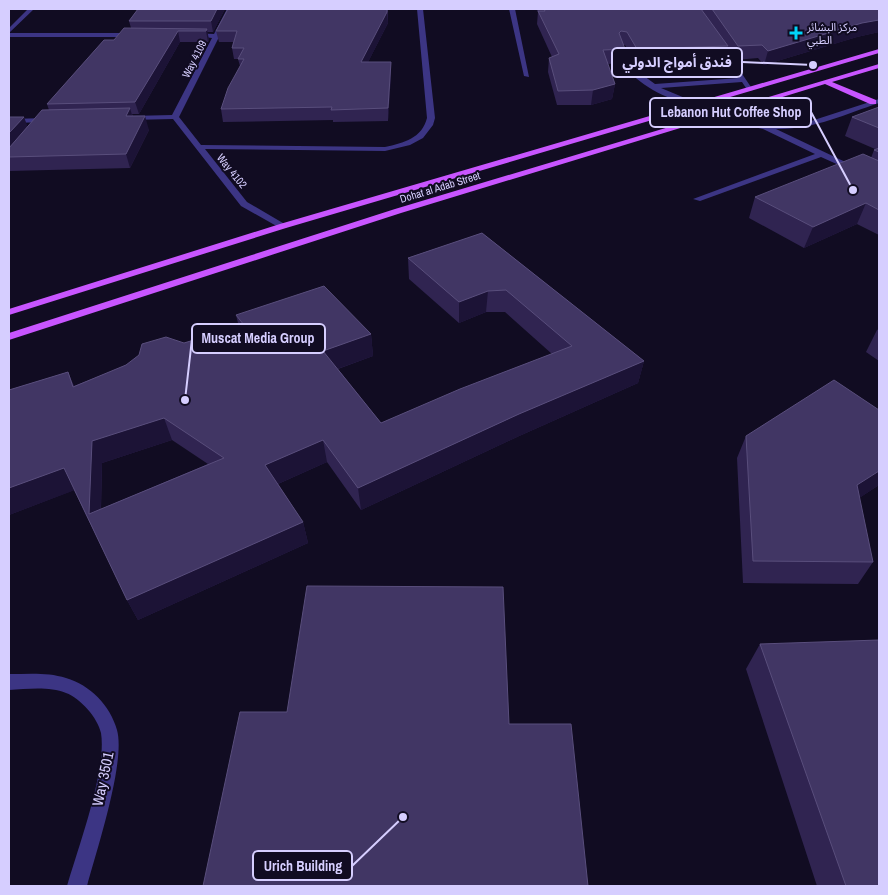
<svg xmlns="http://www.w3.org/2000/svg" width="888" height="895" font-family="'Archivo Narrow','Noto Sans Arabic',sans-serif">
  <style>
    .lines { fill: none; stroke-linecap: round; stroke-linejoin: round }
    .minor { fill: #3c3584; fill-rule: evenodd }
    .major { fill: #c855ff; fill-rule: evenodd }
    .wall { fill: #302451; fill-rule: evenodd }
    .shaded-wall { fill: #1c1336 }
    .building { fill: #413664; stroke: #594e7c; fill-rule: evenodd }
    .poi-dot { fill: #00d4f9; stroke: #110c22; stroke-width: 2 }
    .labels { text-anchor: middle; stroke-width: 4; stroke-linejoin: round; paint-order: stroke }
    .far-poi-label { font-size: 11px; fill: #d6ceff; stroke: #110c22; text-anchor: start }
    .far-street-label { font-size: 11px; fill: #d6ceff; stroke: #110c22 }
    .near-street-label { font-size: 15px; fill: #d6ceff; stroke: #110c22 }
    .leader { fill: none; stroke: #d6ceff; stroke-width: 2 }
    .callout-dot { fill: #d6ceff; stroke: #110c22; stroke-width: 2 }
    .callout { fill: #110c22; stroke: #d6ceff; stroke-width: 2 }
    .callout-label { font-size: 14px; text-anchor: middle; font-weight: bold; fill: #d6ceff }
  </style>
  <rect width="100%" height="100%" fill="#110c22"/>
  <g class="lines">
    <!-- minor -->
    <path class="minor" d="M 28,9 L 34,9 L 9,33 L 9,28 Z
      M 227,9 L 233,9 L 179,117 L 201,145 L 385,147 C 404,143 422,138 427,118 L 417,9 L 423,9 L 435,118 L 433,125 L 423,138 L 410,145 L 385,151 L 205,149 L 247,202 L 288,226 L 286,228 L 280,228 L 241,206 L 173,119 L 130,120 L 126,118 L 130,116 L 172,115 L 212,38 L 188,35 L 191,33 L 214,34 Z
      M 509,9 L 515,9 L 529,77 L 524,76 Z
      M 9,33 L 136,33 L 139,35 L 136,37 L 9,37 Z
      M 717,37 L 753,90 L 748,91 L 742,82 L 661,88 L 697,103 L 697,107 L 694,107 C 672,100 641,88 627,68 C 623,62 621,54 618,47 L 623,46 L 637,71 L 655,84 L 739,78 L 714,39 Z
      M 879,99 L 879,103 C 846,114 812,130 776,129 L 879,178 L 879,183 L 821,157 L 700,201 L 693,199 L 815,154 L 763,129 L 745,125 L 701,122 L 698,122 L 698,118 L 745,121 L 758,123 L 753,113 L 754,102 L 758,100 L 762,102 L 761,116 L 768,125 L 811,121 Z
      M 48,118 L 51,118 L 51,122 L 9,123 L 9,119 Z
      M 9,674 C 28,674 48,672 66,678 C 90,685 110,705 117,730 C 126,762 96,852 87,886 L 67,886 C 78,848 107,770 101,733 C 98,718 80,698 66,693 C 49,686 27,689 9,690 Z"/>
    <!-- major -->
    <path class="major" d="M 879,49 L 879,53 L 286,228 L 9,315 L 9,309 L 280,224 Z
      M 879,64 L 879,68 L 832,82 L 876,100 L 876,104 L 870,104 L 825,84 L 401,213 L 9,340 L 9,333 L 395,209 Z"/>
  </g>
  <!-- wall -->
  <path class="wall" d="M 138,9 L 225,9 L 213,32 L 207,32 L 209,40 L 208,42 L 180,42 L 139,114 L 132,114 L 133,116 L 149,130 L 130,168 L 9,171 L 9,117 L 24,117 L 27,127 L 49,110 L 47,104 L 131,28 L 129,21 Z
    M 228,9 L 388,9 L 388,23 L 368,62 L 391,62 L 391,74 L 388,121 L 333,122 L 333,120 L 223,122 L 221,109 L 240,66 L 238,59 L 234,59 L 232,48 L 233,42 L 219,42 L 216,31 Z
    M 536,9 L 879,9 L 879,32 L 857,37 L 764,65 L 758,58 L 735,60 L 727,49 L 725,60 L 635,63 L 625,45 L 623,45 L 625,49 L 623,63 L 607,64 L 615,84 L 612,99 L 591,105 L 557,105 L 548,72 L 549,58 L 552,57 L 537,24 L 538,12 Z
    M 879,107 L 879,235 L 857,224 L 804,248 L 749,218 L 755,197 L 871,158 L 874,150 L 875,149 L 845,136 L 852,117 Z
    M 482,233 L 644,361 L 638,383 L 517,437 L 361,510 L 327,462 L 278,484 L 303,522 L 308,543 L 138,620 L 127,600 L 74,490 L 9,515 L 9,390 L 68,372 L 74,386 L 184,343 L 239,327 L 236,315 L 371,334 L 373,356 L 338,369 L 381,423 L 552,354 L 505,312 L 486,312 L 459,323 L 409,279 L 408,258 ZM 172,440 L 208,464 L 101,509 L 102,463 Z
    M 879,329 L 879,361 L 866,352 L 877,330 Z
    M 746,436 L 879,485 L 859,498 L 873,562 L 858,584 L 743,583 L 737,458 Z
    M 760,644 L 879,886 L 817,886 L 746,669 Z"/>
  <!-- shaded-wall -->
  <path class="shaded-wall" d="M 217,9 L 225,9 L 213,32 L 211,21 Z
    M 387,9 L 388,23 L 362,74 L 361,62 Z
    M 879,20 L 879,32 L 857,37 L 764,65 L 768,51 L 862,23 Z
    M 207,29 L 209,40 L 208,42 L 206,31 Z
    M 178,31 L 180,42 L 139,114 L 135,102 Z
    M 391,62 L 391,74 L 388,121 L 388,108 Z
    M 615,84 L 612,99 L 591,105 L 593,90 Z
    M 130,108 L 134,122 L 126,116 Z
    M 145,116 L 149,130 L 130,168 L 126,154 Z
    M 24,117 L 29,131 L 9,153 L 9,133 Z
    M 866,203 L 857,224 L 804,248 L 813,227 Z
    M 488,291 L 486,312 L 459,323 L 459,302 Z
    M 371,334 L 373,356 L 326,373 L 323,351 Z
    M 644,361 L 638,383 L 517,437 L 361,510 L 358,488 L 519,414 Z
    M 164,418 L 172,440 L 102,463 L 100,535 L 89,514 L 92,441 Z
    M 323,440 L 327,462 L 271,487 L 265,465 Z
    M 64,468 L 75,490 L 9,515 L 9,488 Z
    M 879,471 L 879,485 L 844,508 L 857,485 Z
    M 303,522 L 308,543 L 138,620 L 127,600 Z"/>
  <!-- building -->
  <path class="building" d="M 138,9 L 217,9 L 211,21 L 129,21 Z
    M 228,9 L 387,9 L 387,12 L 361,62 L 391,62 L 388,108 L 331,110 L 332,107 L 221,109 L 228,88 L 244,59 L 238,59 L 244,48 L 232,48 L 237,31 L 216,31 Z
    M 544,9 L 701,9 L 728,46 L 637,49 L 627,32 L 621,31 L 619,33 L 625,49 L 603,50 L 615,84 L 593,90 L 558,91 L 549,58 L 559,54 L 538,11 L 545,11 Z
    M 712,9 L 879,9 L 879,20 L 862,23 L 768,51 L 762,45 L 738,46 Z
    M 124,28 L 207,29 L 206,31 L 178,31 L 135,102 L 47,104 L 104,40 L 114,40 Z
    M 879,107 L 879,128 L 852,117 Z
    M 130,108 L 126,116 L 145,116 L 126,154 L 9,157 L 9,148 L 42,110 Z
    M 9,117 L 24,117 L 9,133 Z
    M 879,148 L 879,152 L 874,150 Z
    M 863,154 L 879,161 L 879,210 L 866,203 L 813,227 L 755,197 Z
    M 482,233 L 644,361 L 519,414 L 358,488 L 323,440 L 265,465 L 303,522 L 127,600 L 64,468 L 9,488 L 9,390 L 68,372 L 73,387 L 126,365 L 139,355 L 142,344 L 166,337 L 184,343 L 244,325 L 236,315 L 324,286 L 371,334 L 323,351 L 381,423 L 460,389 L 572,346 L 506,290 L 488,291 L 459,302 L 408,258 ZM 164,418 L 224,458 L 89,514 L 92,441 Z
    M 834,380 L 879,410 L 879,471 L 857,485 L 873,562 L 753,561 L 746,436 Z
    M 307,586 L 503,587 L 509,724 L 571,724 L 588,886 L 203,886 L 240,712 L 287,712 Z
    M 879,640 L 879,886 L 846,886 L 760,644 Z"/>
  <!-- markers -->
  <path class="poi-dot" d="M793.5 25.5h5v5h5v5h-5v5h-5v-5h-5v-5h5z"/>
  <g class="labels">
    <!-- far-poi labels -->
    <g class="far-poi-label">
      <text x="807" y="31">مركز البشائر<tspan x="807" dy="13">الطبي</tspan></text>
    </g>
    <!-- far-street labels -->
    <g class="far-street-label">
      <text transform="translate(194 59) rotate(-63)" y="4">Way 4109</text>
      <text transform="translate(232 171) rotate(51)" y="4">Way 4102</text>
      <text transform="translate(440 187) rotate(-17)" y="4">Dohat al Adab Street</text>
    </g>
    <!-- near-street labels -->
    <g class="near-street-label">
      <text transform="translate(103 779) rotate(-78)" y="5">Way 3501</text>
    </g>
  </g>
  <!-- callouts -->
  <path class="leader" d="M813 65L742 62M853 190L811 112M185 400L192 339M403 817L352 866"/>
  <g class="callout-dot">
    <circle cx="813" cy="65" r="5"/>
    <circle cx="853" cy="190" r="5"/>
    <circle cx="185" cy="400" r="5"/>
    <circle cx="403" cy="817" r="5"/>
  </g>
  <g class="callout">
    <rect x="612" y="48" width="130" height="29" rx="5"/>
    <rect x="650" y="98" width="161" height="29" rx="5"/>
    <rect x="192" y="324" width="133" height="29" rx="5"/>
    <rect x="253" y="851" width="99" height="29" rx="5"/>
  </g>
  <g class="callout-label">
    <text x="677" y="67">فندق أمواج الدولي</text>
    <text x="731" y="117">Lebanon Hut Coffee Shop</text>
    <text x="258" y="343">Muscat Media Group</text>
    <text x="303" y="871">Urich Building</text>
  </g>
  <!-- border -->
  <rect width="888" height="895" fill="none" stroke="#d6ceff" stroke-width="20"/>
</svg>
